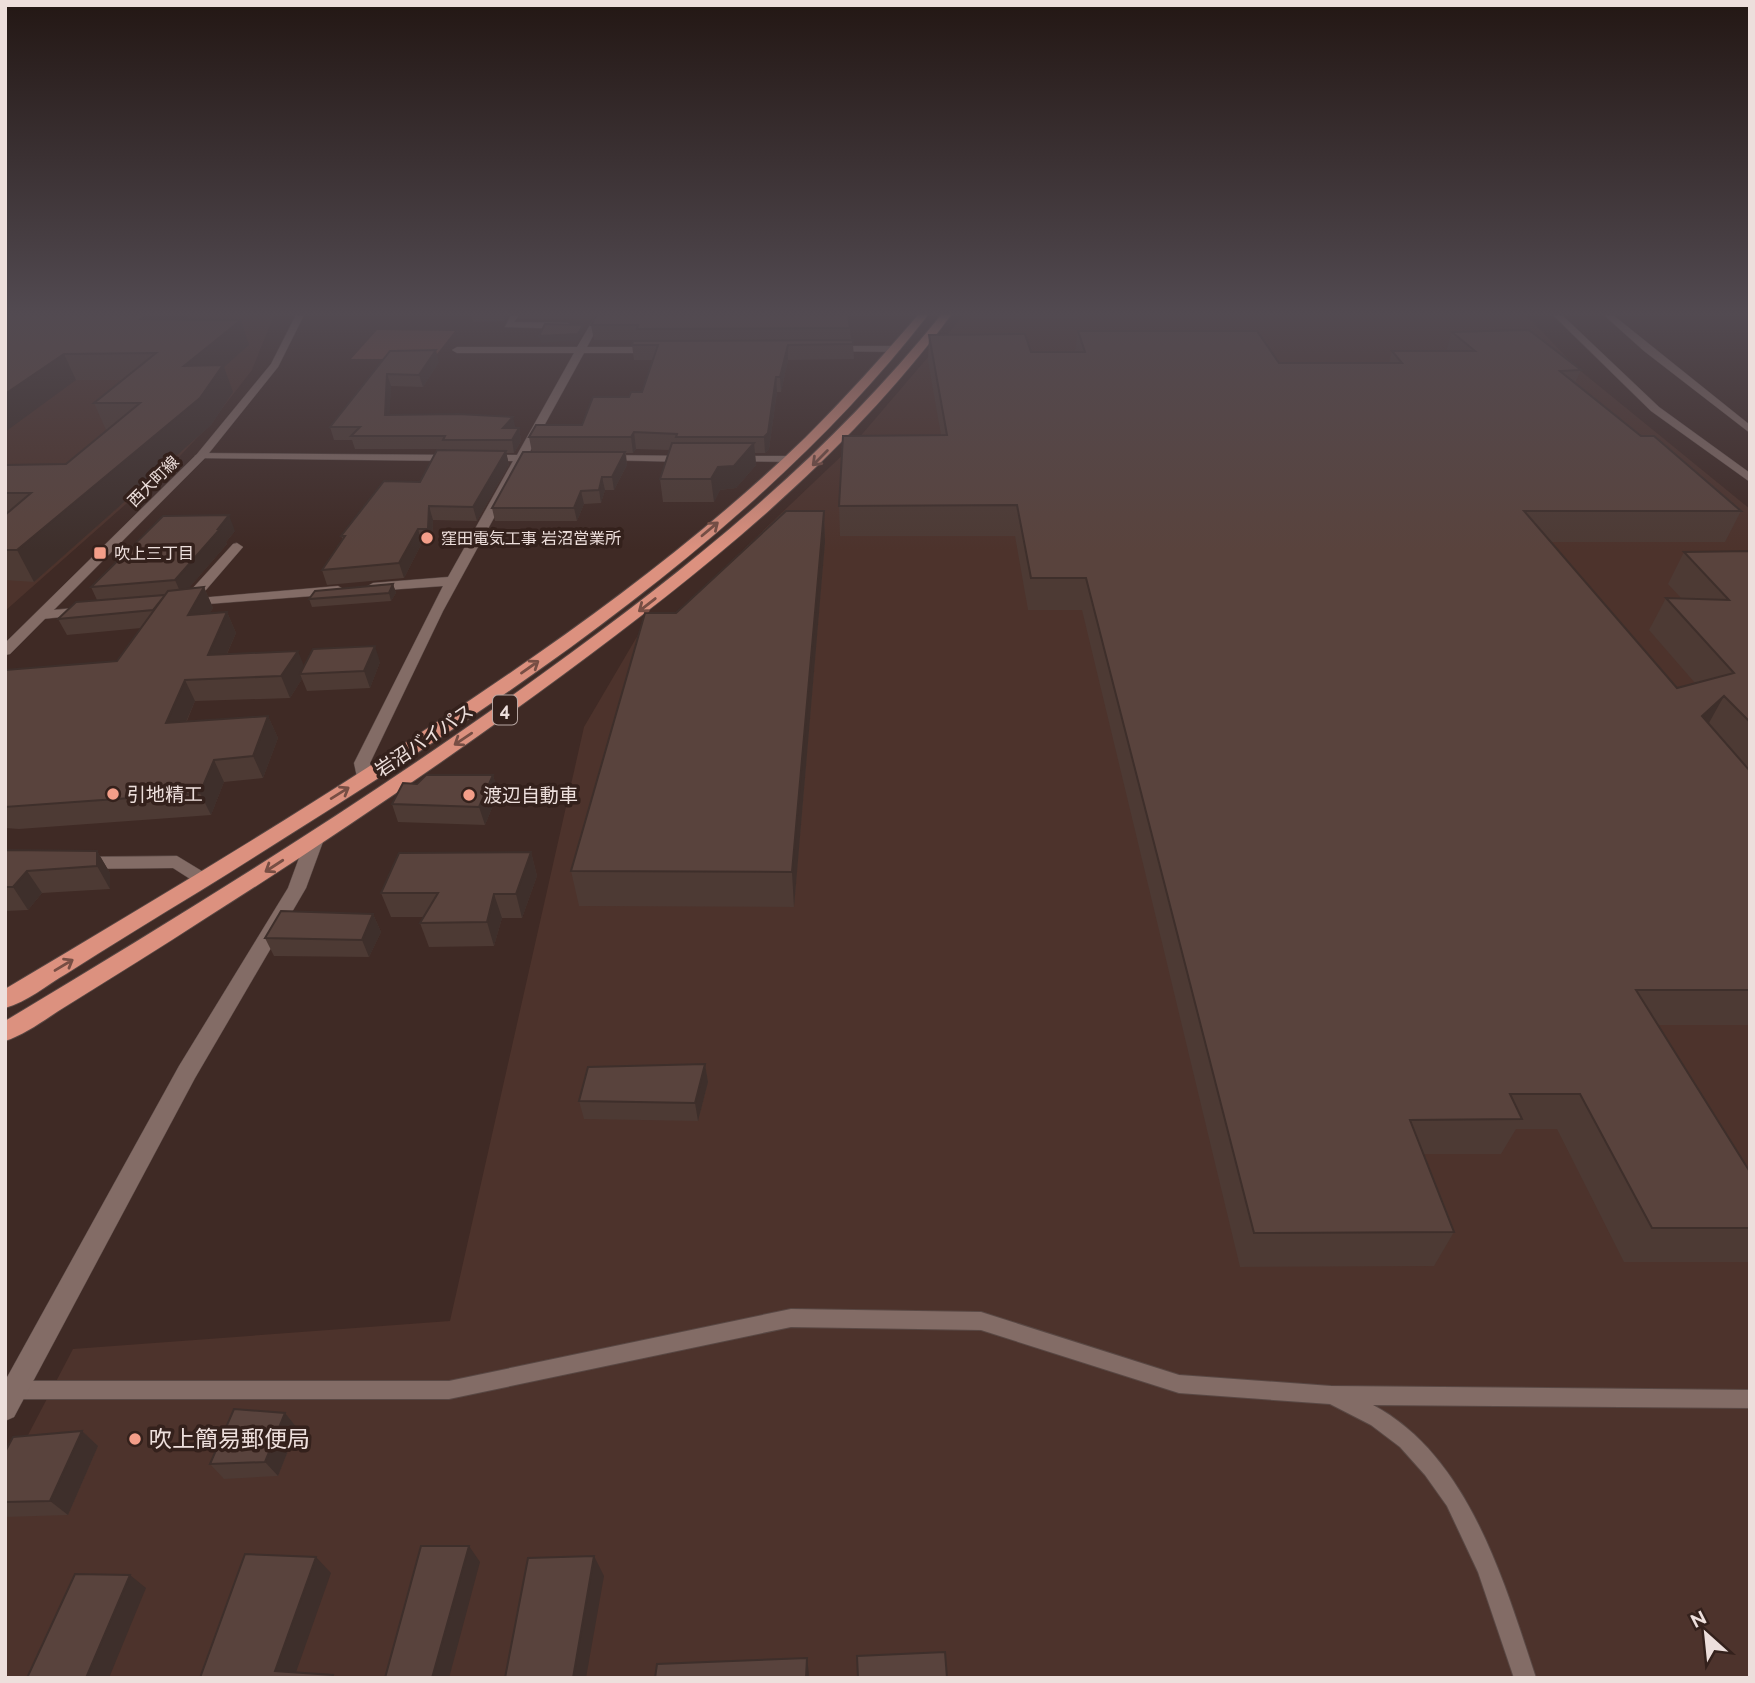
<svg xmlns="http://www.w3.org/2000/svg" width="1755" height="1683" font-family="Raleway,'Noto Sans JP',sans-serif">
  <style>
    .built { fill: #4d332c }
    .green { fill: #6b443b }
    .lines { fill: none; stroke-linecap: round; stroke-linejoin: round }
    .service-casing { stroke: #594844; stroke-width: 2 }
    .minor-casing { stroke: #594844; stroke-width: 1 }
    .tertiary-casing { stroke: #594844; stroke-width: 1 }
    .trunk-casing { stroke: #594844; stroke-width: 2 }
    .service { fill: #836c66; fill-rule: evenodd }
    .minor { fill: #836c66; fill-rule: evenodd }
    .tertiary { fill: #836c66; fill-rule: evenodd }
    .trunk { fill: #dc917f; fill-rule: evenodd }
    .wall { fill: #4d3a34 }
    .shaded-wall { fill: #3e2f2b }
    .building { fill: #59433d; stroke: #3e2f2b; stroke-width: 2 }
    .oneway { stroke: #774e44 }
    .poi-dot { fill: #f49e89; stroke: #34211c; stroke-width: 2.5 }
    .labels { text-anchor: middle; stroke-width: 7; stroke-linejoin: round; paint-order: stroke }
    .far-street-label { font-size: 16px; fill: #eddfdc; stroke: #34211c }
    .far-poi-label { font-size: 16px; fill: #eddfdc; stroke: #34211c; text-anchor: start }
    .shield { fill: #34211c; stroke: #b6a6a2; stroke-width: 2 }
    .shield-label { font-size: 18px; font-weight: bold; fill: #eddfdc }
    .street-label { font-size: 19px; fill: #eddfdc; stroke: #34211c }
    .poi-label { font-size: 19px; fill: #eddfdc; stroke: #34211c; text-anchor: start }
    .near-poi-label { font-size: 23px; fill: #eddfdc; stroke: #34211c; text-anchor: start }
  </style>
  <rect width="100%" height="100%" fill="#3f2a25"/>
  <!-- built -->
  <path class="built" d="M 5,315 L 274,315 L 252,370 L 210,424 L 179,457 L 5,611 Z
    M 964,315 L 1526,315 L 1577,368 L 1750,509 L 1750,1678 L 5,1678 L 5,1479 L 73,1349 L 450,1321 L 584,727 L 645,623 L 668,621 L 852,446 Z"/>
  <!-- green -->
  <path class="green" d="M 377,330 L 455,331 L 433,359 L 351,359 Z"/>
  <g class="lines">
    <!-- service casing -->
    <g class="service-casing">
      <path id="service" d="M 791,1309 L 981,1312 L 1179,1375 L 1331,1386 L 1750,1390 L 1750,1408 L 1373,1405 C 1469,1456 1504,1582 1536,1678 L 1514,1678 L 1478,1572 L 1447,1506 L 1425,1475 L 1400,1447 L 1371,1425 L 1330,1404 L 1179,1393 L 981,1330 L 791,1327 L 449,1399 L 14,1399 L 7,1397 L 5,1389 L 7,1383 L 14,1381 L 449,1381 Z"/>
    </g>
    <!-- minor casing -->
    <g class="minor-casing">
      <path id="minor" d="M 511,315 L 519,315 L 514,322 L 568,323 L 573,326 L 568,329 L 505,327 Z
        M 596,315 L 604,315 L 587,347 L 654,347 L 659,350 L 654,353 L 584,353 L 528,455 L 544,455 L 550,458 L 544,461 L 525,461 L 443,611 L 370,763 L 372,778 L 370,782 L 358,782 L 354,763 L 443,586 L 373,591 L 366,587 L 373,583 L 448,577 L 513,461 L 484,461 L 478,458 L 484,455 L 517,455 L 574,353 L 457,353 L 452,350 L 457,347 L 577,347 Z
        M 1553,315 L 1562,315 L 1659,407 L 1750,473 L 1750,482 L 1651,411 Z
        M 1604,315 L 1613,315 L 1750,425 L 1750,433 L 1644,351 Z
        M 829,346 L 896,346 L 901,349 L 896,352 L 826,351 L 826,347 Z
        M 201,453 L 456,455 L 462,458 L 456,461 L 197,458 L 195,456 Z
        M 603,455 L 691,456 L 697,459 L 691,462 L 599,460 L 597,458 Z
        M 733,456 L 792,456 L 798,459 L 792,462 L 729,461 L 727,459 Z
        M 237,543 L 243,547 L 199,598 L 338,586 L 345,590 L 338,594 L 182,606 L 182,600 L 233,544 Z
        M 87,607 L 92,608 L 92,614 L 42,619 L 35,615 L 42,611 Z
        M 315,833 L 324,839 L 306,888 L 195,1078 L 14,1417 L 5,1421 L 5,1381 L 179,1066 L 288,888 L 306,839 Z
        M 177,856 L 210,876 L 213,880 L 210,884 L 198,884 L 173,868 L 79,869 L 70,863 L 79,857 Z"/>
    </g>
    <!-- tertiary casing -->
    <g class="tertiary-casing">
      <path id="tertiary" d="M 296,315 L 304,315 L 278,367 L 205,458 L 10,654 L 5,655 L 5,643 L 197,454 L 271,364 Z"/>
    </g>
    <!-- trunk casing -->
    <g class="trunk-casing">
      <path id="trunk" d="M 918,315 L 928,315 C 741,556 455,731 200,891 C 155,918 110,946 66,974 C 47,985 27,1002 5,1008 L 5,989 C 150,903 294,817 434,724 C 565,638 693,546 806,437 C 845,398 882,357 918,315 Z
        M 941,315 L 951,315 C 845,458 706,569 564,674 C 447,760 328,841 206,918 C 160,948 114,976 68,1005 C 48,1017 27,1034 5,1041 L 5,1021 C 188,911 370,799 542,674 C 690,567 826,458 941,315 Z"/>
    </g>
    <!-- service -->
    <use href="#service" class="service"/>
    <!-- minor -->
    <use href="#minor" class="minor"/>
    <!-- tertiary -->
    <use href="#tertiary" class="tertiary"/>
    <!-- trunk -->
    <use href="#trunk" class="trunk"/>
  </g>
  <!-- wall -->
  <path class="wall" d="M 5,315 L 189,315 L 183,319 L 249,345 L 224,367 L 233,392 L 211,425 L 34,582 L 5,580 L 5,465 L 66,464 L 106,430 L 94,403 L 122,380 L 76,380 Z
    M 471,315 L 509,315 L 505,321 L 473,322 Z
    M 518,315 L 594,315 L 590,320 L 519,319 Z
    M 597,315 L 870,315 L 870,316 L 848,316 L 850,328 L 851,340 L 853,344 L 854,359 L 788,360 L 781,392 L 777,392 L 769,449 L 765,453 L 755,453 L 756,465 L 736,488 L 720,490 L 714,502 L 663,502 L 660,479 L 670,450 L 636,449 L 633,453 L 626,453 L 627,465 L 614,490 L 605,490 L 601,503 L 584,504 L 577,521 L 495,521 L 492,508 L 532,452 L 529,437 L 582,425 L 629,397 L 642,392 L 652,360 L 634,360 L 632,345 L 638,340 L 594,340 L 591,325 Z
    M 972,315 L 1079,315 L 1078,319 L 972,319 Z
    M 1078,331 L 1279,363 L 1389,363 L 1392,351 L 1446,351 L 1452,332 L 1581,370 L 1575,383 L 1641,436 L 1741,511 L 1725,542 L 1550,542 L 1677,688 L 1695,683 L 1649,630 L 1666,598 L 1681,598 L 1668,584 L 1684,552 L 1750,551 L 1750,1025 L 1658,1025 L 1750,1172 L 1750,1262 L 1624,1262 L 1557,1129 L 1516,1129 L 1501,1154 L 1424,1154 L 1454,1232 L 1434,1266 L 1240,1267 L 1082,610 L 1028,610 L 1015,536 L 840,536 L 839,506 L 941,435 L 928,361 L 929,335 L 1031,352 L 1075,352 Z
    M 390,351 L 439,362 L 423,387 L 391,386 L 389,415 L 519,428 L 521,441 L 514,453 L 506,453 L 509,465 L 477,521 L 433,520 L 432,543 L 422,543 L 404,578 L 327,585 L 322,570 L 343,540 L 341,536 L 420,482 L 446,450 L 446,449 L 355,449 L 352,440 L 334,440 L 330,427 Z
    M 824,511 L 825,542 L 794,907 L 579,906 L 571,871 L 676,613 Z
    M 235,531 L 226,542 L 227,544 L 188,589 L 204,587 L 213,608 L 210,613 L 227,612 L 236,633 L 227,654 L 304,666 L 380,662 L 370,688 L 307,691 L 302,679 L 290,698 L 195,701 L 187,721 L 268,716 L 278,738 L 263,778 L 224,782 L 211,815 L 19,829 L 5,828 L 5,670 L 117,661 L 141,628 L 67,635 L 58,619 L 97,600 L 91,587 Z
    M 393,584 L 396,593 L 391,601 L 312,607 L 309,599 Z
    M 493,775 L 498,793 L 485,825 L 398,822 L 392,804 L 417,784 Z
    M 5,850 L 97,851 L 110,873 L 110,889 L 42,893 L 28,910 L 5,911 Z
    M 531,852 L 537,876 L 522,918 L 502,918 L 494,946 L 429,947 L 420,923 L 424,917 L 391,917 L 381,893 Z
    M 373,914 L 381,932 L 369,957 L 274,956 L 265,938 Z
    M 705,1064 L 708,1082 L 698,1121 L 584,1119 L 579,1101 Z
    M 285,1413 L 297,1428 L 278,1476 L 224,1479 L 210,1464 Z
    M 82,1431 L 98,1446 L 68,1515 L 5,1517 L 5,1452 Z"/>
  <!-- shaded-wall -->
  <path class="shaded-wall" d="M 147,315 L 189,315 L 151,344 L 141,319 Z
    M 504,315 L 509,315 L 505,321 Z
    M 241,320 L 249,345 L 224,367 L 233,392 L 211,425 L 34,582 L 17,550 L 184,366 Z
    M 583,325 L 584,332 L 579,340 L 541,343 L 539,336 Z
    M 788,345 L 788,360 L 781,392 L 780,377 Z
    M 436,350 L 439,362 L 423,387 L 419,375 Z
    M 64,354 L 76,380 L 5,432 L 5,394 Z
    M 387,374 L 391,386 L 389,428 L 385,415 Z
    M 776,377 L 777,392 L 769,449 L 765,453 L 764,437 Z
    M 513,417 L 516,430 L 506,441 L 503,428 Z
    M 519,428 L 521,441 L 514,453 L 512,440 Z
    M 634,432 L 636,449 L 633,453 L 631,437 Z
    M 754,443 L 756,465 L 736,488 L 720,490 L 714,502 L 711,479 L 718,467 Z
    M 506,451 L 509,465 L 477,521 L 473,507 Z
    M 625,452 L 627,465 L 614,490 L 612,477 Z
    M 602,477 L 605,490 L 601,503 L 599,490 Z
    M 581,491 L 584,504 L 577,521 L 574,508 Z
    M 429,506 L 433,520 L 432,543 L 428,529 Z
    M 824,511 L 825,542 L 794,907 L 792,872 Z
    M 229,515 L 235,531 L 226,542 L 227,544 L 182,596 L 175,580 Z
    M 418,529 L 422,543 L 404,578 L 399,563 Z
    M 393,584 L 396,593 L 391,601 L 389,593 Z
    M 204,587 L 213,608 L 198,636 L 188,615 Z
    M 227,612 L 236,633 L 217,676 L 208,655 Z
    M 375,646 L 380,662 L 370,688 L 364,671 Z
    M 298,651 L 307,673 L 300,674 L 302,679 L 290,698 L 281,676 Z
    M 185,680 L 195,701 L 176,745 L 166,723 Z
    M 1724,696 L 1705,730 L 1702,716 Z
    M 268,716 L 278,738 L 263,778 L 253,756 Z
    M 214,760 L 224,782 L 211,815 L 200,793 Z
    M 493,775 L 498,793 L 485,825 L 479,807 Z
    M 97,851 L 110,873 L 110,889 L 97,866 Z
    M 531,852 L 537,876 L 522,918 L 516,894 Z
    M 27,871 L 42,893 L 28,910 L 13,887 Z
    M 494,894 L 502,918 L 494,946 L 487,922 Z
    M 373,914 L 381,932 L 369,957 L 362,940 Z
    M 705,1064 L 708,1082 L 698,1121 L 695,1103 Z
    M 285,1413 L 297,1428 L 278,1476 L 265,1462 Z
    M 82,1431 L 98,1446 L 68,1515 L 50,1501 Z
    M 469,1546 L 480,1562 L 449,1678 L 432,1678 Z
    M 594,1556 L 604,1576 L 586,1678 L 573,1678 Z
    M 316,1557 L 331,1573 L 294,1678 L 275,1671 Z
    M 130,1575 L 146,1588 L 109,1678 L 86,1678 Z
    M 807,1658 L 809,1674 L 809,1678 L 806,1678 Z"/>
  <!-- building -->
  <path class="building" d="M 5,315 L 147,315 L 141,319 L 241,320 L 184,366 L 223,365 L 200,398 L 17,550 L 5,550 L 5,515 L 31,493 L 5,493 L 5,465 L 66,464 L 140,403 L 94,403 L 156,353 L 64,354 L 5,394 Z
    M 597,315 L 848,315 L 850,328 L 637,329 L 638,325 L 591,325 Z
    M 545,324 L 583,325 L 578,334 L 539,336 Z
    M 1529,330 L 1581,370 L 1560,371 L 1641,436 L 1654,436 L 1741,511 L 1524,511 L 1677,688 L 1734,673 L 1666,598 L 1729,600 L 1684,552 L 1750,551 L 1750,722 L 1724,696 L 1702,716 L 1750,771 L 1750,990 L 1636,990 L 1750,1172 L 1750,1228 L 1652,1228 L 1580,1094 L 1510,1094 L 1522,1119 L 1410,1120 L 1454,1232 L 1254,1233 L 1086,578 L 1031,578 L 1017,505 L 839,506 L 843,436 L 947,435 L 929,335 L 1025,334 L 1031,352 L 1085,352 L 1078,331 L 1257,331 L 1279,363 L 1402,363 L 1392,351 L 1475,351 L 1452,332 Z
    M 853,340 L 853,344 L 788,345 L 780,377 L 776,377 L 768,433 L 764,437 L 676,437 L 677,434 L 634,432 L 631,437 L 529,437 L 536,425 L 582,425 L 593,397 L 629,397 L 631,392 L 642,392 L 658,345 L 632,345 L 633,341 Z
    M 436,350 L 419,375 L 387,374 L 385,415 L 458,414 L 513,417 L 503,428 L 519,428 L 512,440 L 443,440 L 445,436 L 351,436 L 360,427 L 330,427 L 390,351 Z
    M 672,443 L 754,443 L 734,466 L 718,467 L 711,479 L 660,479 Z
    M 437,450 L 506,451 L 473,507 L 429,506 L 428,529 L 418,529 L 399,563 L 322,570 L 345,536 L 341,536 L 384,481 L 420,482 Z
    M 523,452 L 625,452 L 612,477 L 602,477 L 599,490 L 581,491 L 574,508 L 492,508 Z
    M 786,511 L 824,511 L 792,872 L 571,871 L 645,613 L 676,613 Z
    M 229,515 L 218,529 L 220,529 L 175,580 L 91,587 L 163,516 Z
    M 393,584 L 389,593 L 309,599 L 315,591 Z
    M 204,587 L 188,615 L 227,612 L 208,655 L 298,651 L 281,676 L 185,680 L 166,723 L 268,716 L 253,756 L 214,760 L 200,793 L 5,807 L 5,670 L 117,661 L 168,591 Z
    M 165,595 L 153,610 L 58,619 L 76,602 Z
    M 375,646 L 364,671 L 300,674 L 313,649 Z
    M 426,775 L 493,775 L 479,807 L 392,804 L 403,783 L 417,784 Z
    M 5,850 L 97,851 L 97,866 L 27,871 L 13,887 L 5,887 Z
    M 531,852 L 516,894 L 494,894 L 487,922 L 420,923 L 438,893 L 381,893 L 399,853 Z
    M 281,911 L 373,914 L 362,940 L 265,938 Z
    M 705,1064 L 695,1103 L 579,1101 L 588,1067 Z
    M 234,1409 L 285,1413 L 265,1462 L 210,1464 Z
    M 82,1431 L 50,1501 L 5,1502 L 5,1452 L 13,1437 Z
    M 421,1546 L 469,1546 L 432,1678 L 385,1678 Z
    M 245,1554 L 316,1557 L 275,1671 L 333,1675 L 332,1678 L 200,1678 Z
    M 594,1556 L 573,1678 L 505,1678 L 528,1558 Z
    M 75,1574 L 130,1575 L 86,1678 L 27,1678 Z
    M 945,1652 L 947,1678 L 858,1678 L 857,1656 Z
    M 807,1658 L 806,1678 L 655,1678 L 657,1664 Z"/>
  <!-- one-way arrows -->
  <defs><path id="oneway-shaft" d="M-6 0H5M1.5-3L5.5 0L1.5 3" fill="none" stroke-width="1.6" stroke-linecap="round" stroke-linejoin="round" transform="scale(1.75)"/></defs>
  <g class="oneway">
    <use href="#oneway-shaft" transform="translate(820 458) rotate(135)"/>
    <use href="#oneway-shaft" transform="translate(710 529) rotate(-40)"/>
    <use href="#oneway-shaft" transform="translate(647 605) rotate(142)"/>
    <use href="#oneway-shaft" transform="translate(530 667) rotate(-35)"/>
    <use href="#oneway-shaft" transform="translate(463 739) rotate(146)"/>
    <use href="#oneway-shaft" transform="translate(340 793) rotate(-32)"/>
    <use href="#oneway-shaft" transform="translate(274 866) rotate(147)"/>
    <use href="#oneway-shaft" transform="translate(64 965) rotate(-31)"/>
  </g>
  <!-- sky -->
  <linearGradient id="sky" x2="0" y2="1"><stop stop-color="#231714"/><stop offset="0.57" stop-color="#524a51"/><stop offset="1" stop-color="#524a51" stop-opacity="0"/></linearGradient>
  <rect width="1755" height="550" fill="url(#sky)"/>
  <!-- markers -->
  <g class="poi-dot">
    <circle cx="427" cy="538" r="7"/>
    <rect x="93" y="546" width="14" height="14" rx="3.5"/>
    <circle cx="113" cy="794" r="7"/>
    <circle cx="469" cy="795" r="7"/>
    <circle cx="135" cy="1439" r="7"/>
  </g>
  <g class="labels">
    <!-- far-street labels -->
    <g class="far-street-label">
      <text transform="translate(153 481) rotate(-45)" y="6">西大町線</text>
    </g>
    <!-- far-poi labels -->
    <g class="far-poi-label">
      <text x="441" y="544">窪田電気工事 岩沼営業所</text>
      <text x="114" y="559">吹上三丁目</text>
    </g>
    <!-- shield labels -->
    <rect class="shield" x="493" y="695.5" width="24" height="29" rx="5"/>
    <g class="shield-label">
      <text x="505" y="716">4</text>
    </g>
    <!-- street labels -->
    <g class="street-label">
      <text transform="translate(424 740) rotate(-34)" y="7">岩沼バイパス</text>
    </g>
    <!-- poi labels -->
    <g class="poi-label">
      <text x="127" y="801">引地精工</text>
      <text x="483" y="802">渡辺自動車</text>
    </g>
    <!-- near-poi labels -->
    <g class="near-poi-label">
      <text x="149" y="1447">吹上簡易郵便局</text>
    </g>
  </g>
  <!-- border -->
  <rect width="1755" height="1683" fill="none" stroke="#eddfdc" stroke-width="14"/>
  <!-- north arrow -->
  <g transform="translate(1706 1634) rotate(333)" stroke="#34211c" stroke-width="5" paint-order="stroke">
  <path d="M0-5L12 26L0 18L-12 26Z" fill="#eddfdc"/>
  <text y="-10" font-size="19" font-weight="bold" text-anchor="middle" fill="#eddfdc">N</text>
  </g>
</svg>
